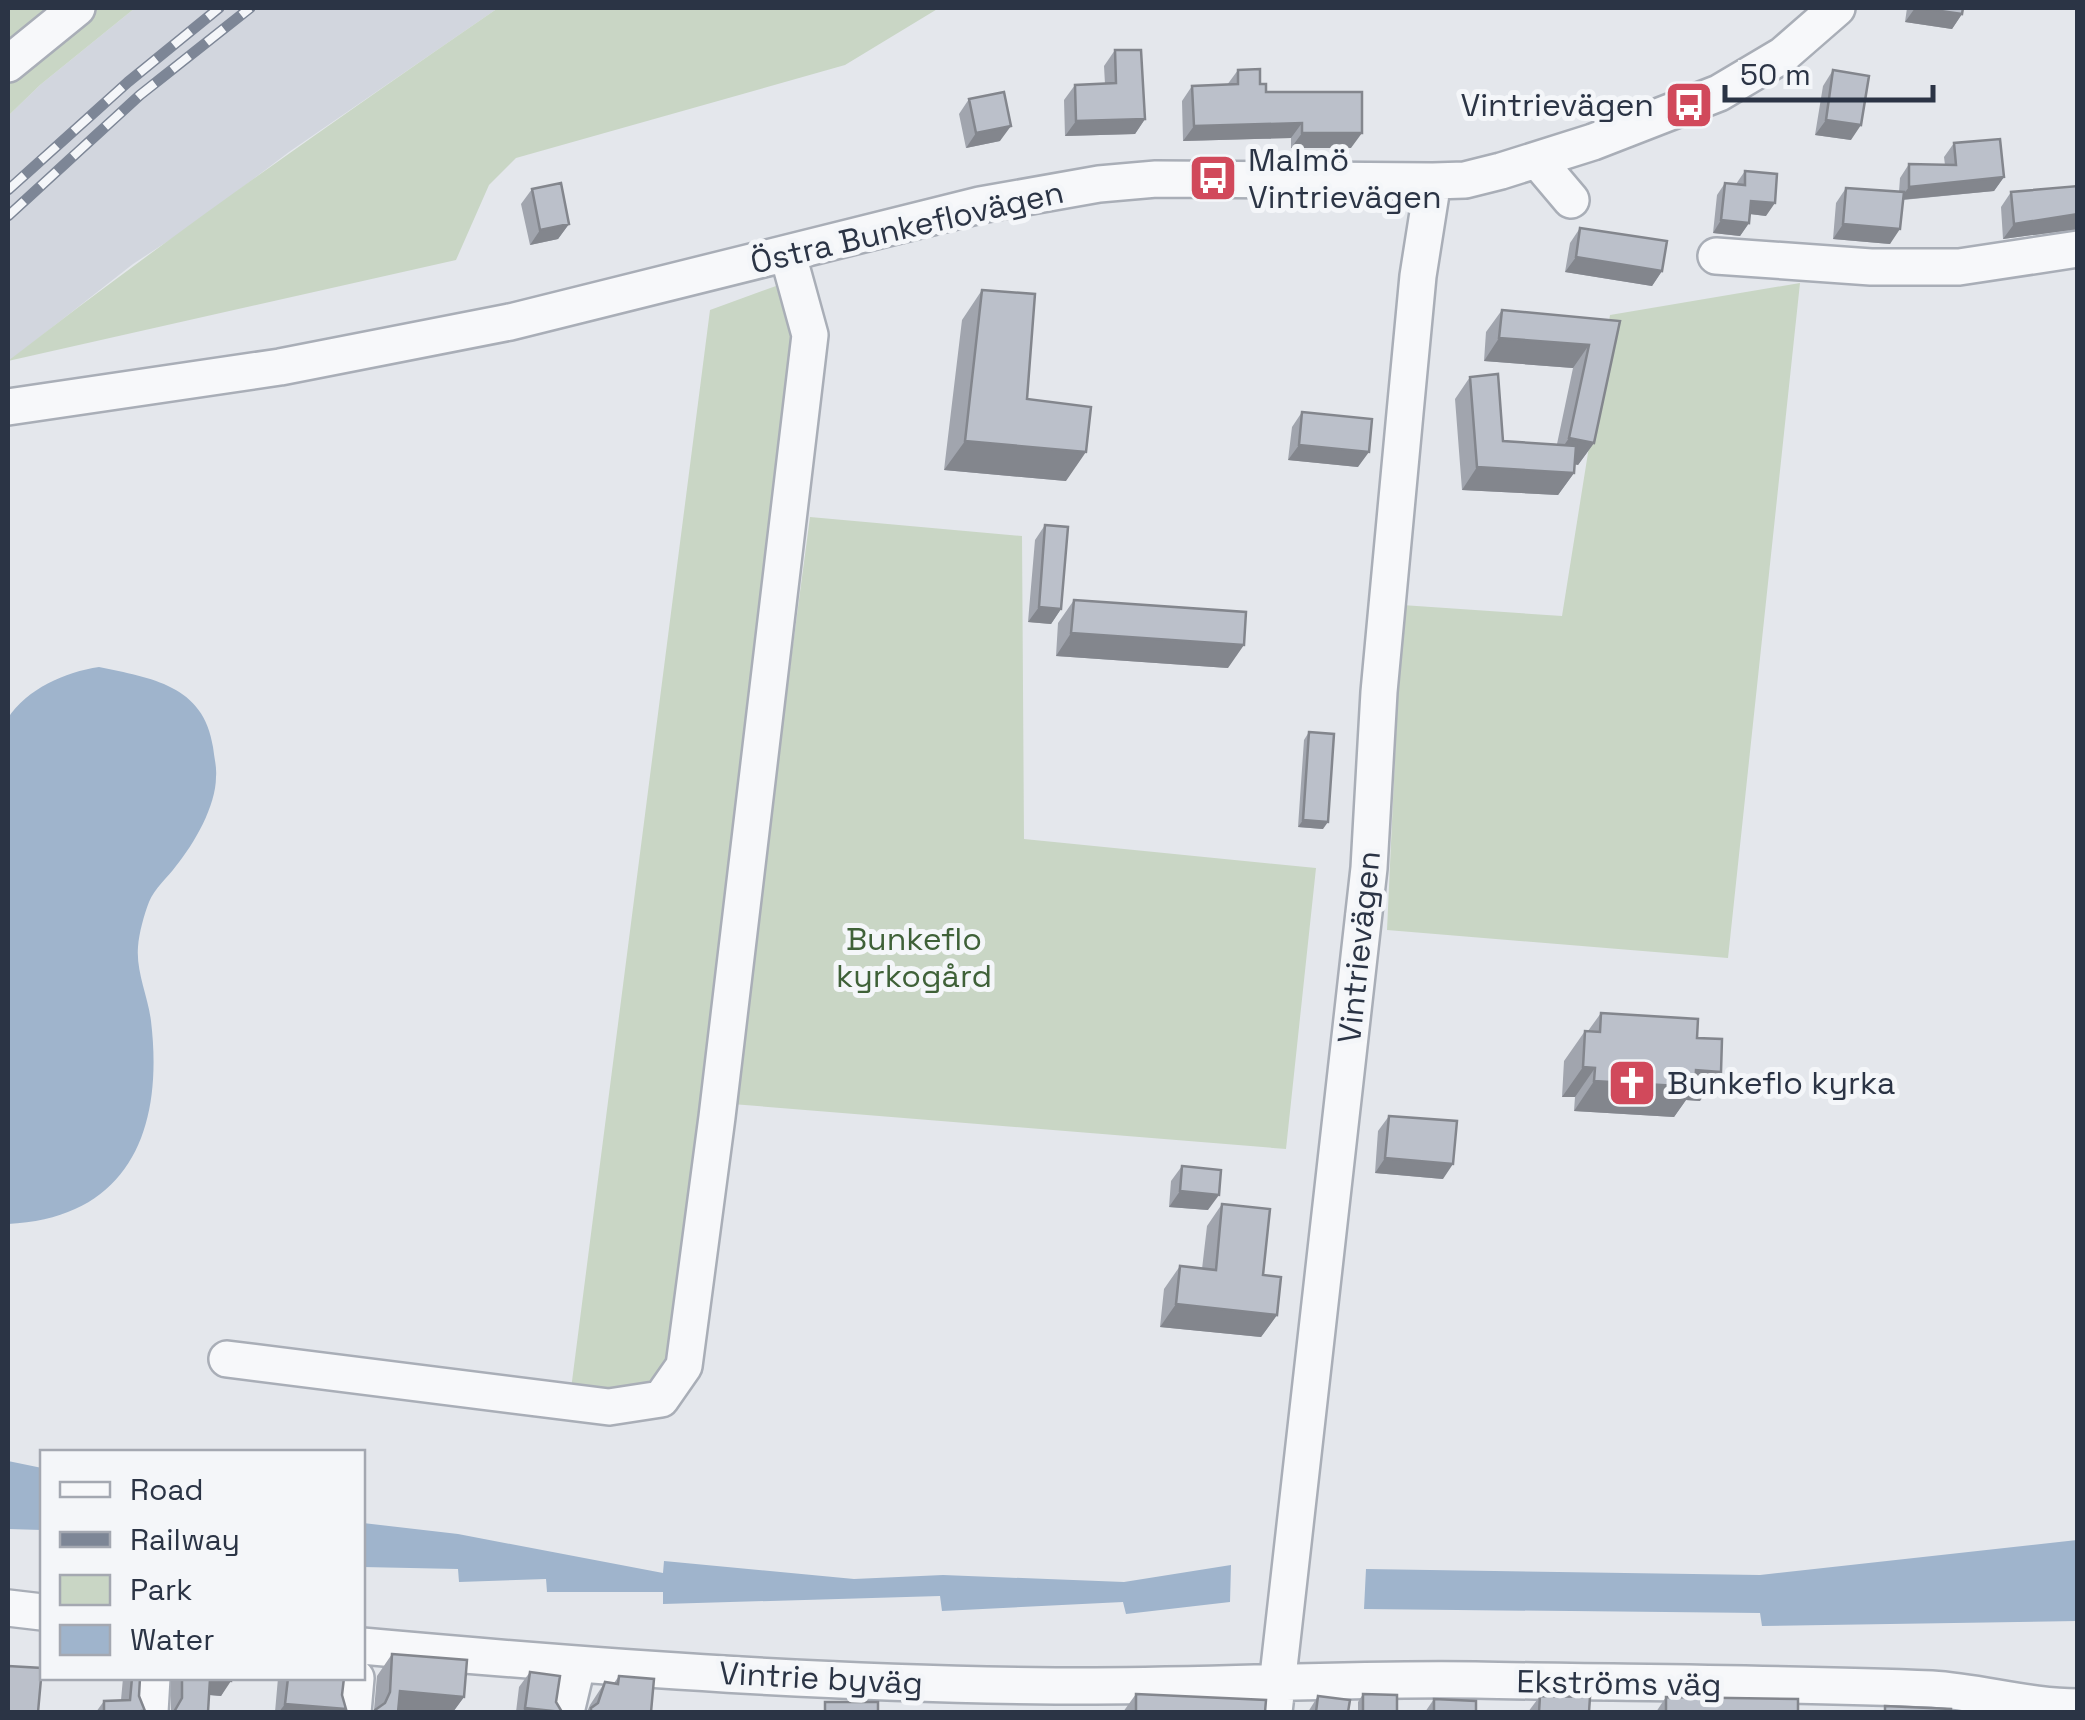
<svg xmlns="http://www.w3.org/2000/svg" width="2085" height="1720" font-family="'Space Grotesk',sans-serif">
  <style>
    .built { fill: #d2d6de }
    .green { fill: #c9d6c5 }
    .water { fill: #9fb4cc }
    .lines { fill: none; stroke-linecap: round; stroke-linejoin: round }
    .minor-casing { stroke: #a9aeb7; stroke-width: 40 }
    .minor { stroke: #f7f8fa; stroke-width: 35 }
    .rail-casing { stroke: #7d8696; stroke-width: 11 }
    .rail { stroke: #f4f6f9; stroke-width: 8; stroke-dasharray: 22; stroke-linecap: butt }
    .wall { fill: #a1a5ae }
    .shaded-wall { fill: #83868d }
    .building { fill: #bbc0ca; stroke: #83868d; stroke-width: 2.5 }
    .labels { text-anchor: middle; stroke-width: 10; stroke-linejoin: round; paint-order: stroke }
    .poi-label { font-size: 32px; fill: #2b3445; stroke: #f4f6f9; text-anchor: start }
    .street-label { font-size: 32px; fill: #2b3445; stroke: #f4f6f9 }
    .park-label { font-size: 32px; fill: #3f6138; stroke: #f4f6f9 }
  </style>
  <rect width="100%" height="100%" fill="#e4e7ec"/>
  <!-- built -->
  <path class="built" d="M 135,8 L 498,8 L 289,152 L 194,224 L 133,264 L 8,362 L 8,116 L 40,85 Z"/>
  <!-- green -->
  <path class="green" d="M 8,8 L 135,8 L 40,85 L 8,116 Z
    M 498,8 L 939,8 L 845,65 L 516,158 L 489,185 L 456,260 L 8,361 C 167,238 332,122 498,8 Z
    M 1800,283 L 1728,958 L 1387,930 L 1402,605 L 1562,616 L 1610,315 Z
    M 776,286 L 797,351 L 669,1352 L 651,1386 L 614,1393 L 571,1389 L 710,310 Z
    M 810,517 L 1022,536 L 1024,839 L 1316,868 L 1286,1149 L 732,1104 Z"/>
  <!-- water -->
  <path class="water" d="M 99,667 C 151,678 204,685 213,747 C 214,757 217,767 216,777 C 216,806 194,844 176,866 C 168,877 154,889 149,902 C 144,915 139,933 138,947 C 136,972 148,996 151,1021 C 164,1130 129,1218 8,1224 L 8,718 C 27,689 65,672 99,667 Z
    M 8,1461 L 42,1468 L 42,1530 L 8,1529 Z
    M 363,1523 L 458,1534 L 663,1573 L 664,1561 L 854,1579 L 943,1575 L 1124,1582 L 1231,1565 L 1230,1602 L 1126,1614 L 1123,1602 L 942,1611 L 940,1596 L 663,1604 L 663,1592 L 547,1592 L 546,1579 L 459,1582 L 458,1569 L 363,1567 Z
    M 2077,1540 L 2077,1621 L 1762,1626 L 1760,1613 L 1364,1609 L 1366,1569 L 1760,1575 Z"/>
  <g class="lines">
    <!-- minor casing -->
    <g class="minor-casing">
      <path id="minor" d="M 8,64 L 77,8
        M 1538,161 L 1571,200
        M 1716,256 L 1871,267 L 1959,267 L 2078,249
        M 8,407 L 280,367 L 510,322 L 980,205 L 1099,184 L 1156,179 L 1433,181 L 1465,180 L 1501,171 L 1593,142 L 1719,93 L 1783,55 L 1837,8
        M 227,1359 L 609,1407 L 661,1399 L 684,1366 L 717,1117 L 810,335 L 788,255
        M 8,1608 L 42,1612
        M 362,1646 C 606,1668 850,1686 1095,1686 C 1222,1686 1348,1678 1475,1680 C 1627,1683 1780,1683 1932,1689 C 1981,1692 2028,1707 2078,1707
        M 150,1712 L 152,1678
        M 353,1712 L 356,1678
        M 566,1712 L 577,1666
        M 1274,1712 L 1369,868 L 1379,692 L 1405,413 L 1418,276 L 1433,181"/>
    </g>
    <!-- minor -->
    <use href="#minor" class="minor"/>
    <!-- rail casing -->
    <g class="rail-casing">
      <path id="rail" d="M 8,190 L 128,82 L 219,8
        M 8,216 L 140,95 L 250,8"/>
    </g>
    <!-- rail -->
    <use href="#rail" class="rail"/>
  </g>
  <!-- wall -->
  <path class="wall" d="M 1907,8 L 1963,8 L 1962,14 L 1952,29 L 1905,22 Z
    M 1115,50 L 1145,119 L 1135,134 L 1065,136 L 1064,100 L 1075,85 L 1105,84 L 1104,66 Z
    M 1238,70 L 1260,84 L 1266,92 L 1351,148 L 1291,148 L 1291,138 L 1183,141 L 1182,101 L 1192,86 L 1227,85 Z
    M 1833,70 L 1851,140 L 1815,135 L 1823,86 Z
    M 969,99 L 1000,141 L 966,148 L 959,114 Z
    M 1954,143 L 2004,177 L 1994,191 L 1903,200 L 1890,244 L 1833,239 L 1836,203 L 1846,188 L 1899,192 L 1900,178 L 1909,164 L 1945,165 L 1944,157 Z
    M 1745,171 L 1766,216 L 1750,214 L 1749,223 L 1740,236 L 1713,233 L 1717,195 L 1725,183 L 1736,184 Z
    M 2078,186 L 2078,229 L 2003,239 L 2001,207 L 2011,192 Z
    M 532,189 L 569,224 L 558,239 L 530,245 L 521,204 Z
    M 1580,228 L 1662,271 L 1652,286 L 1565,272 L 1570,243 Z
    M 982,290 L 1027,399 L 1066,481 L 944,470 L 962,320 Z
    M 1502,310 L 1620,321 L 1594,443 L 1578,465 L 1575,464 L 1574,473 L 1558,495 L 1462,490 L 1455,399 L 1470,377 L 1503,441 L 1557,444 L 1573,368 L 1484,361 L 1486,332 Z
    M 1302,412 L 1358,467 L 1288,460 L 1292,427 Z
    M 1045,525 L 1061,609 L 1051,624 L 1028,622 L 1035,540 Z
    M 1074,600 L 1228,668 L 1056,656 L 1058,623 Z
    M 1309,732 L 1323,829 L 1298,827 L 1304,740 Z
    M 1601,1013 L 1697,1038 L 1700,1101 L 1686,1100 L 1674,1117 L 1574,1111 L 1575,1097 L 1562,1097 L 1564,1061 L 1585,1031 L 1588,1031 Z
    M 1389,1116 L 1443,1179 L 1375,1173 L 1378,1131 Z
    M 1182,1166 L 1208,1210 L 1169,1207 L 1171,1181 Z
    M 1222,1204 L 1263,1275 L 1277,1315 L 1261,1337 L 1160,1327 L 1164,1289 L 1180,1266 L 1202,1269 L 1207,1226 Z
    M 392,1654 L 464,1697 L 453,1712 L 373,1712 L 374,1710 L 377,1676 Z
    M 530,1672 L 556,1702 L 562,1712 L 516,1712 L 519,1687 Z
    M 619,1676 L 651,1712 L 587,1712 L 590,1705 L 605,1682 L 614,1683 Z
    M 123,1678 L 140,1678 L 139,1696 L 144,1712 L 96,1712 L 104,1701 L 121,1700 Z
    M 171,1678 L 231,1678 L 221,1696 L 209,1695 L 208,1712 L 171,1712 Z
    M 278,1678 L 344,1678 L 342,1695 L 346,1709 L 344,1712 L 275,1712 Z
    M 1136,1694 L 1265,1712 L 1123,1712 Z
    M 1363,1694 L 1397,1712 L 1358,1712 L 1358,1702 Z
    M 1318,1696 L 1348,1712 L 1308,1712 Z
    M 1540,1696 L 1589,1712 L 1528,1712 Z
    M 1666,1697 L 1798,1712 L 1656,1712 Z
    M 1434,1699 L 1476,1712 L 1425,1712 Z"/>
  <!-- shaded-wall -->
  <path class="shaded-wall" d="M 1915,8 L 1920,8 L 1962,14 L 1952,29 L 1905,22 Z
    M 1145,119 L 1135,134 L 1065,136 L 1076,121 Z
    M 1826,120 L 1861,125 L 1851,140 L 1815,135 Z
    M 1302,123 L 1291,138 L 1183,141 L 1194,126 Z
    M 1011,126 L 1000,141 L 966,148 L 976,133 Z
    M 1302,133 L 1362,133 L 1351,148 L 1291,148 Z
    M 2004,177 L 1994,191 L 1899,200 L 1909,187 Z
    M 1751,201 L 1775,203 L 1766,216 L 1742,213 Z
    M 2078,214 L 2078,229 L 2003,239 L 2014,224 Z
    M 1721,220 L 1749,223 L 1740,236 L 1713,233 Z
    M 569,224 L 558,239 L 530,245 L 540,230 Z
    M 1843,224 L 1900,229 L 1890,244 L 1833,239 Z
    M 1576,257 L 1662,271 L 1652,286 L 1565,272 Z
    M 1499,338 L 1589,345 L 1573,368 L 1484,361 Z
    M 1569,438 L 1594,443 L 1578,465 L 1554,460 Z
    M 965,441 L 1086,452 L 1066,481 L 944,470 Z
    M 1299,445 L 1369,452 L 1358,467 L 1288,460 Z
    M 1477,467 L 1574,473 L 1558,495 L 1462,490 Z
    M 1039,607 L 1061,609 L 1051,624 L 1028,622 Z
    M 1071,633 L 1244,645 L 1228,668 L 1056,656 Z
    M 1303,820 L 1328,822 L 1323,829 L 1298,827 Z
    M 1583,1067 L 1595,1068 L 1575,1097 L 1562,1097 Z
    M 1696,1070 L 1721,1072 L 1700,1101 L 1686,1100 L 1674,1117 L 1574,1111 L 1594,1081 Z
    M 1385,1158 L 1453,1164 L 1443,1179 L 1375,1173 Z
    M 1180,1191 L 1219,1195 L 1208,1210 L 1169,1207 Z
    M 1176,1304 L 1277,1315 L 1261,1337 L 1160,1327 Z
    M 210,1679 L 231,1681 L 221,1696 L 199,1694 Z
    M 400,1691 L 464,1697 L 453,1712 L 385,1712 Z
    M 285,1704 L 346,1709 L 344,1712 L 279,1712 Z
    M 525,1708 L 562,1712 L 522,1712 Z"/>
  <!-- building -->
  <path class="building" d="M 1920,8 L 1963,8 L 1962,14 Z
    M 1115,50 L 1141,50 L 1145,119 L 1076,121 L 1075,85 L 1116,83 Z
    M 1260,69 L 1260,84 L 1266,84 L 1266,92 L 1362,92 L 1362,133 L 1302,133 L 1302,123 L 1194,126 L 1192,86 L 1238,84 L 1238,70 Z
    M 1833,70 L 1869,76 L 1861,125 L 1826,120 Z
    M 1004,92 L 1011,126 L 976,133 L 969,99 Z
    M 2000,139 L 2004,177 L 1909,187 L 1909,164 L 1956,165 L 1954,143 Z
    M 1745,171 L 1777,174 L 1775,203 L 1751,201 L 1749,223 L 1721,220 L 1725,183 L 1745,185 Z
    M 561,183 L 569,224 L 540,230 L 532,189 Z
    M 2078,186 L 2078,214 L 2014,224 L 2011,192 Z
    M 1846,188 L 1904,192 L 1900,229 L 1843,224 Z
    M 1580,228 L 1667,241 L 1662,271 L 1576,257 Z
    M 982,290 L 1035,294 L 1027,399 L 1091,407 L 1086,452 L 965,441 Z
    M 1502,310 L 1620,321 L 1594,443 L 1569,438 L 1589,345 L 1499,338 Z
    M 1498,374 L 1503,441 L 1576,446 L 1574,473 L 1477,467 L 1470,377 Z
    M 1302,412 L 1372,419 L 1369,452 L 1299,445 Z
    M 1045,525 L 1068,527 L 1061,609 L 1039,607 Z
    M 1074,600 L 1246,612 L 1244,645 L 1071,633 Z
    M 1309,732 L 1334,734 L 1328,822 L 1303,820 Z
    M 1601,1013 L 1698,1019 L 1697,1038 L 1722,1039 L 1721,1072 L 1696,1070 L 1695,1087 L 1594,1081 L 1595,1068 L 1583,1067 L 1585,1031 L 1600,1032 Z
    M 1389,1116 L 1457,1121 L 1453,1164 L 1385,1158 Z
    M 1182,1166 L 1221,1170 L 1219,1195 L 1180,1191 Z
    M 1222,1204 L 1270,1209 L 1263,1275 L 1281,1277 L 1277,1315 L 1176,1304 L 1180,1266 L 1216,1270 Z
    M 392,1654 L 467,1660 L 464,1697 L 400,1691 L 398,1712 L 374,1712 L 375,1710 L 385,1703 L 390,1692 Z
    M 8,1666 L 42,1668 L 38,1712 L 8,1712 Z
    M 530,1672 L 560,1676 L 556,1702 L 562,1712 L 525,1708 Z
    M 619,1676 L 654,1679 L 651,1712 L 591,1712 L 591,1708 L 598,1703 L 605,1682 L 618,1684 Z
    M 132,1678 L 140,1678 L 139,1696 L 145,1711 L 142,1711 L 142,1712 L 104,1712 L 104,1701 L 130,1700 Z
    M 182,1678 L 231,1678 L 231,1681 L 210,1679 L 208,1712 L 174,1712 L 182,1698 Z
    M 288,1678 L 344,1678 L 342,1695 L 346,1709 L 285,1704 Z
    M 1136,1694 L 1266,1700 L 1265,1712 L 1136,1712 Z
    M 1363,1694 L 1397,1695 L 1397,1712 L 1363,1712 Z
    M 1318,1696 L 1350,1700 L 1348,1712 L 1316,1712 Z
    M 1540,1696 L 1590,1697 L 1589,1712 L 1539,1712 Z
    M 1666,1697 L 1798,1699 L 1798,1712 L 1666,1712 Z
    M 1434,1699 L 1476,1701 L 1476,1712 L 1434,1712 Z
    M 825,1702 L 878,1702 L 878,1712 L 825,1712 Z
    M 1885,1706 L 1951,1709 L 1951,1712 L 1885,1712 Z"/>
  <!-- icons -->
  <defs>
    <g id="bus-square" transform="scale(2.5)"><rect x="-9" y="-9" width="18" height="18" rx="4" fill="#d1495b" stroke="#f4f6f9"/><path d="M-5-6H5V4H4V6H2V4H-2V6H-4V4H-5ZM-3.5-4V0h7V-4ZM-3.5 1.2v1.5H-2V1.2ZM2 1.2v1.5H3.5V1.2Z" fill="#fff"/></g>
    <g id="church-square" transform="scale(2.5)"><rect x="-9" y="-9" width="18" height="18" rx="4" fill="#d1495b" stroke="#f4f6f9"/><path d="M-1.2-6h2.4v3.5h3.3v2.4h-3.3V6h-2.4V-.1h-3.3v-2.4h3.3Z" fill="#fff"/></g>
  </defs>
  <g fill-rule="evenodd">
    <use href="#bus-square" x="1689" y="105"/>
    <use href="#bus-square" x="1213" y="178"/>
    <use href="#church-square" x="1632" y="1083"/>
  </g>
  <g class="labels">
    <!-- poi labels -->
    <g class="poi-label">
      <text x="1654" y="116" text-anchor="end">Vintrievägen</text>
      <text x="1248" y="171">Malmö<tspan x="1248" dy="37">Vintrievägen</tspan></text>
      <text x="1667" y="1094">Bunkeflo kyrka</text>
    </g>
    <!-- street labels -->
    <g class="street-label">
      <text transform="translate(907 227) rotate(-13)" y="11">Östra Bunkeflovägen</text>
      <text transform="translate(1359 947) rotate(-84)" y="11">Vintrievägen</text>
      <text transform="translate(821 1678) rotate(3)" y="11">Vintrie byväg</text>
      <text transform="translate(1619 1683) rotate(1)" y="11">Ekströms väg</text>
    </g>
    <!-- park labels -->
    <g class="park-label">
      <text x="914" y="950">Bunkeflo<tspan x="914" dy="37">kyrkogård</tspan></text>
    </g>
  </g>
  <!-- border -->
  <rect width="2085" height="1720" fill="none" stroke="#2b3445" stroke-width="20"/>
  <!-- legend -->
  <rect x="40" y="1450" width="325" height="230" fill="#f4f6f9" stroke="#a4a8b1" stroke-width="2.5"/>
  <rect x="60" y="1482" width="50" height="15" fill="#f7f8fa" stroke="#a4a8b1" stroke-width="2.5"/>
  <text x="130" y="1500" font-size="30" fill="#2b3445">Road</text>
  <rect x="60" y="1532" width="50" height="15" fill="#7d8696" stroke="#a4a8b1" stroke-width="2.5"/>
  <text x="130" y="1550" font-size="30" fill="#2b3445">Railway</text>
  <rect x="60" y="1575" width="50" height="30" fill="#c9d6c5" stroke="#a4a8b1" stroke-width="2.5"/>
  <text x="130" y="1600" font-size="30" fill="#2b3445">Park</text>
  <rect x="60" y="1625" width="50" height="30" fill="#9fb4cc" stroke="#a4a8b1" stroke-width="2.5"/>
  <text x="130" y="1650" font-size="30" fill="#2b3445">Water</text>
  <!-- scale -->
  <path d="M1725 85v15h208v-15" fill="none" stroke="#2b3445" stroke-width="5"/>
  <text x="1740" y="85" font-size="30" fill="#2b3445" stroke="#f4f6f9" stroke-width="8" paint-order="stroke">50 m</text>
</svg>
